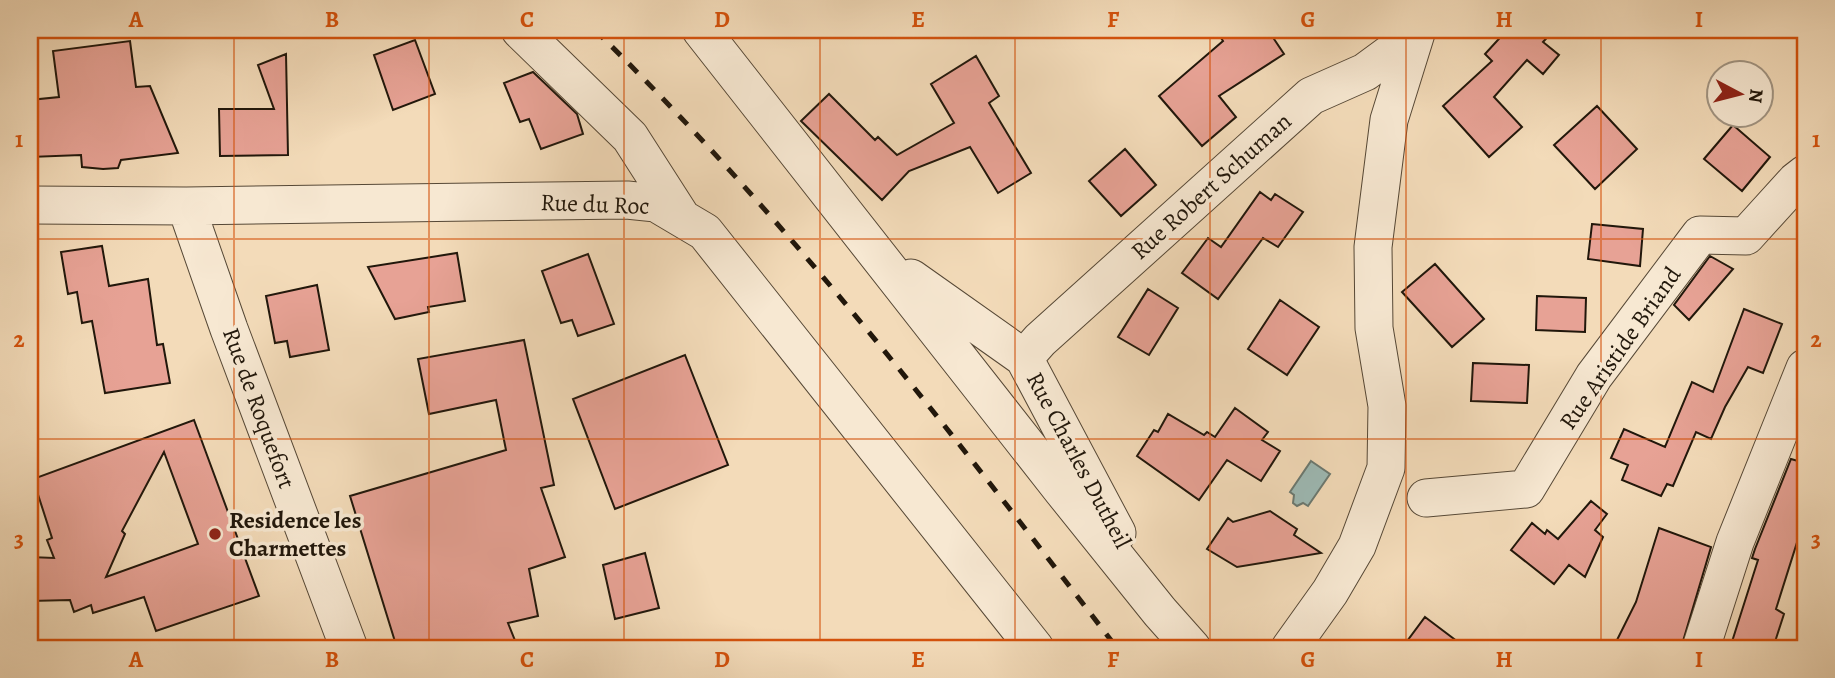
<svg xmlns="http://www.w3.org/2000/svg" width="1835" height="678" font-family="Alegreya,serif">
  <style>
    .water { fill: #9dbab5; stroke: #6b7971; stroke-width: 2 }
    .building { fill: #e7a295; stroke: #21170b; stroke-width: 2; fill-rule: evenodd }
    .lines { fill: none; stroke-linecap: round; stroke-linejoin: round }
    .minor-casing { stroke: #564836; stroke-width: 39 }
    .minor { stroke: #f7e8d2; stroke-width: 37 }
    .rail { stroke: #21170b; stroke-width: 5; stroke-dasharray: 12 12; stroke-linecap: butt }
    .grid { fill: none; stroke: #d4520c; stroke-width: 2; stroke-opacity: 0.55 }
    .poi-dot { fill: #8f2418; stroke: #f7e8d2; stroke-width: 2.5 }
    .labels { text-anchor: middle; stroke-width: 7; stroke-linejoin: round; paint-order: stroke }
    .street-label { font-size: 24px; fill: #21170b; stroke: #f7e8d2 }
    .poi-label { font-size: 24px; font-weight: bold; fill: #21170b; stroke: #f7e8d2; text-anchor: start }
    .neatline { fill: none; stroke: #d4520c; stroke-width: 2.5 }
    .grid-label { font-size: 23px; text-anchor: middle; font-weight: bold; fill: #d4520c }
  </style>
  <rect width="100%" height="100%" fill="#f3dbb9"/>
  <filter id="stains"><feTurbulence type="fractalNoise" baseFrequency=".00286" numOctaves="4"/><feColorMatrix values="0 0 0 0 .2 0 0 0 0 .09 0 0 0 0 .02 0 0 0 .5 -.17"/></filter>
  <radialGradient id="worn" r=".72"><stop offset=".6" stop-color="#630" stop-opacity="0"/><stop offset="1" stop-color="#630" stop-opacity=".3"/></radialGradient>
  <!-- water -->
  <path class="water" d="M 1311,461 L 1330,474 L 1308,506 L 1303,503 L 1297,506 L 1293,503 L 1294,495 L 1290,492 Z"/>
  <!-- building -->
  <path class="building" d="M 1216,30 L 1268,30 L 1284,54 L 1219,96 L 1236,117 L 1202,146 L 1159,96 L 1223,41 Z
    M 1507,30 L 1554,30 L 1543,42 L 1559,55 L 1543,74 L 1527,60 L 1494,97 L 1522,127 L 1489,157 L 1443,106 L 1492,61 L 1485,54 Z
    M 415,40 L 435,94 L 393,110 L 374,55 Z
    M 130,41 L 136,87 L 150,86 L 178,153 L 121,160 L 118,168 L 103,169 L 82,167 L 81,155 L 30,157 L 30,100 L 59,97 L 53,51 Z
    M 286,54 L 288,155 L 220,156 L 219,109 L 274,109 L 258,65 Z
    M 976,56 L 999,96 L 989,103 L 1031,173 L 998,193 L 970,147 L 909,171 L 882,200 L 801,121 L 829,94 L 875,140 L 878,137 L 897,155 L 954,123 L 931,84 Z
    M 533,72 L 577,114 L 583,134 L 541,149 L 529,119 L 520,122 L 504,83 Z
    M 1597,106 L 1637,149 L 1595,189 L 1554,145 Z
    M 1733,125 L 1770,157 L 1742,191 L 1704,159 Z
    M 1125,149 L 1156,185 L 1121,216 L 1089,181 Z
    M 1260,192 L 1271,200 L 1275,194 L 1303,212 L 1278,247 L 1263,238 L 1218,299 L 1182,273 L 1208,238 L 1221,247 Z
    M 1592,224 L 1643,229 L 1640,266 L 1588,259 Z
    M 102,246 L 109,286 L 148,279 L 157,345 L 163,344 L 170,383 L 105,393 L 92,321 L 82,323 L 77,292 L 68,294 L 61,252 Z
    M 457,253 L 465,301 L 428,307 L 429,312 L 395,319 L 368,267 Z
    M 588,254 L 614,324 L 578,336 L 572,320 L 561,323 L 542,271 Z
    M 1710,256 L 1733,269 L 1689,320 L 1674,305 Z
    M 1435,264 L 1484,319 L 1452,347 L 1402,292 Z
    M 317,285 L 329,350 L 290,357 L 287,341 L 275,343 L 266,296 Z
    M 1148,289 L 1178,308 L 1149,355 L 1118,337 Z
    M 1537,296 L 1586,298 L 1585,332 L 1536,330 Z
    M 1280,300 L 1319,327 L 1287,375 L 1248,349 Z
    M 1744,309 L 1782,324 L 1763,373 L 1748,367 L 1725,407 L 1711,439 L 1696,432 L 1673,486 L 1667,484 L 1661,496 L 1622,480 L 1628,465 L 1611,458 L 1624,429 L 1665,447 L 1692,382 L 1713,392 Z
    M 524,340 L 554,485 L 541,488 L 565,557 L 529,569 L 538,616 L 508,623 L 518,648 L 397,648 L 350,496 L 506,450 L 496,400 L 429,414 L 418,359 Z
    M 685,355 L 728,465 L 615,509 L 573,399 Z
    M 1473,363 L 1529,365 L 1527,403 L 1471,401 Z
    M 1235,408 L 1268,432 L 1262,440 L 1280,451 L 1261,481 L 1227,460 L 1199,500 L 1137,456 L 1154,430 L 1158,432 L 1168,414 L 1204,435 L 1207,432 L 1215,437 Z
    M 194,420 L 259,596 L 156,631 L 144,597 L 93,613 L 91,605 L 74,612 L 70,600 L 30,601 L 30,557 L 54,558 L 47,540 L 52,538 L 33,479 ZM 164,452 L 198,544 L 106,577 L 125,534 L 122,531 Z
    M 1791,459 L 1805,463 L 1805,517 L 1776,609 L 1784,614 L 1773,648 L 1730,648 L 1758,560 L 1752,558 L 1755,549 Z
    M 1591,501 L 1607,514 L 1595,530 L 1603,537 L 1585,577 L 1569,565 L 1554,584 L 1511,550 L 1532,523 L 1545,534 L 1547,530 L 1558,539 Z
    M 1270,511 L 1297,529 L 1294,535 L 1321,553 L 1237,567 L 1207,549 L 1228,518 L 1233,522 Z
    M 1659,528 L 1711,547 L 1681,648 L 1613,648 L 1636,602 Z
    M 645,553 L 659,608 L 615,619 L 603,565 Z
    M 1425,617 L 1466,648 L 1402,648 Z"/>
  <g class="lines">
    <!-- minor casing -->
    <g class="minor-casing">
      <path id="minor" d="M 520,30 L 630,137 L 680,215
        M 701,30 L 1062,490 L 1160,612 L 1192,648
        M 30,205 L 186,206 L 627,200 L 656,203 L 705,232 L 1035,648
        M 186,206 L 229,329 L 349,648
        M 911,278 L 1024,358 L 1117,533
        M 1024,358 L 1040,340 L 1311,96 L 1365,72 L 1414,36
        M 1426,498 L 1526,489 L 1594,376 L 1700,235 L 1746,236 L 1796,181 L 1805,174
        M 1290,648 L 1330,592 L 1357,546 L 1386,468 L 1387,406 L 1374,328 L 1373,247 L 1389,120 L 1417,30
        M 1701,648 L 1735,542 L 1805,368"/>
    </g>
    <!-- minor -->
    <use href="#minor" class="minor"/>
    <!-- rail -->
    <path class="rail" d="M 595,30 C 790,221 951,432 1117,648"/>
  </g>
  <!-- grid -->
  <path class="grid" d="M 234,30 L 234,648M 429,30 L 429,648M 624,30 L 624,648M 820,30 L 820,648M 1015,30 L 1015,648M 1210,30 L 1210,648M 1406,30 L 1406,648M 1601,30 L 1601,648M 30,239 L 1805,239M 30,439 L 1805,439"/>
  <!-- markers -->
  <circle class="poi-dot" cx="215" cy="534" r="7"/>
  <g class="labels">
    <!-- street labels -->
    <g class="street-label">
      <text transform="translate(1211 186) rotate(-42)" y="8">Rue Robert Schuman</text>
      <text transform="translate(595 204) rotate(2)" y="8">Rue du Roc</text>
      <text transform="translate(1620 348) rotate(-55)" y="8">Rue Aristide Briand</text>
      <text transform="translate(259 408) rotate(70)" y="8">Rue de Roquefort</text>
      <text transform="translate(1079 460) rotate(62)" y="8">Rue Charles Dutheil</text>
    </g>
    <!-- poi labels -->
    <g class="poi-label">
      <text x="229" y="528">Residence les<tspan x="229" dy="28">Charmettes</tspan></text>
    </g>
  </g>
  <!-- margin -->
  <rect width="1835" height="678" fill="none" stroke="#f3dbb9" stroke-width="77"/>
  <!-- north arrow -->
  <g transform="translate(1740 94) rotate(97)"><circle r="33" fill="#f7e8d2" stroke="#a19482" stroke-width="2"/>
  <path d="M0-5L12 26L0 18L-12 26Z" fill="#8f2418"/>
  <text y="-10" font-size="19" font-weight="bold" text-anchor="middle" fill="#21170b">N</text>
  </g>
  <rect x="38" y="38" width="1759" height="602" class="neatline"/>
  <g class="grid-label">
    <text x="136" y="27">A</text>
    <text x="332" y="27">B</text>
    <text x="527" y="27">C</text>
    <text x="722" y="27">D</text>
    <text x="918" y="27">E</text>
    <text x="1113" y="27">F</text>
    <text x="1308" y="27">G</text>
    <text x="1504" y="27">H</text>
    <text x="1699" y="27">I</text>
    <text x="19" y="147">1</text>
    <text x="1816" y="147">1</text>
    <text x="19" y="347">2</text>
    <text x="1816" y="347">2</text>
    <text x="19" y="547">3</text>
    <text x="1816" y="547">3</text>
    <text x="136" y="667">A</text>
    <text x="332" y="667">B</text>
    <text x="527" y="667">C</text>
    <text x="722" y="667">D</text>
    <text x="918" y="667">E</text>
    <text x="1113" y="667">F</text>
    <text x="1308" y="667">G</text>
    <text x="1504" y="667">H</text>
    <text x="1699" y="667">I</text>
  </g>
  <rect width="100%" height="100%" filter="url(#stains)"/>
  <rect width="100%" height="100%" fill="url(#worn)"/>
</svg>
